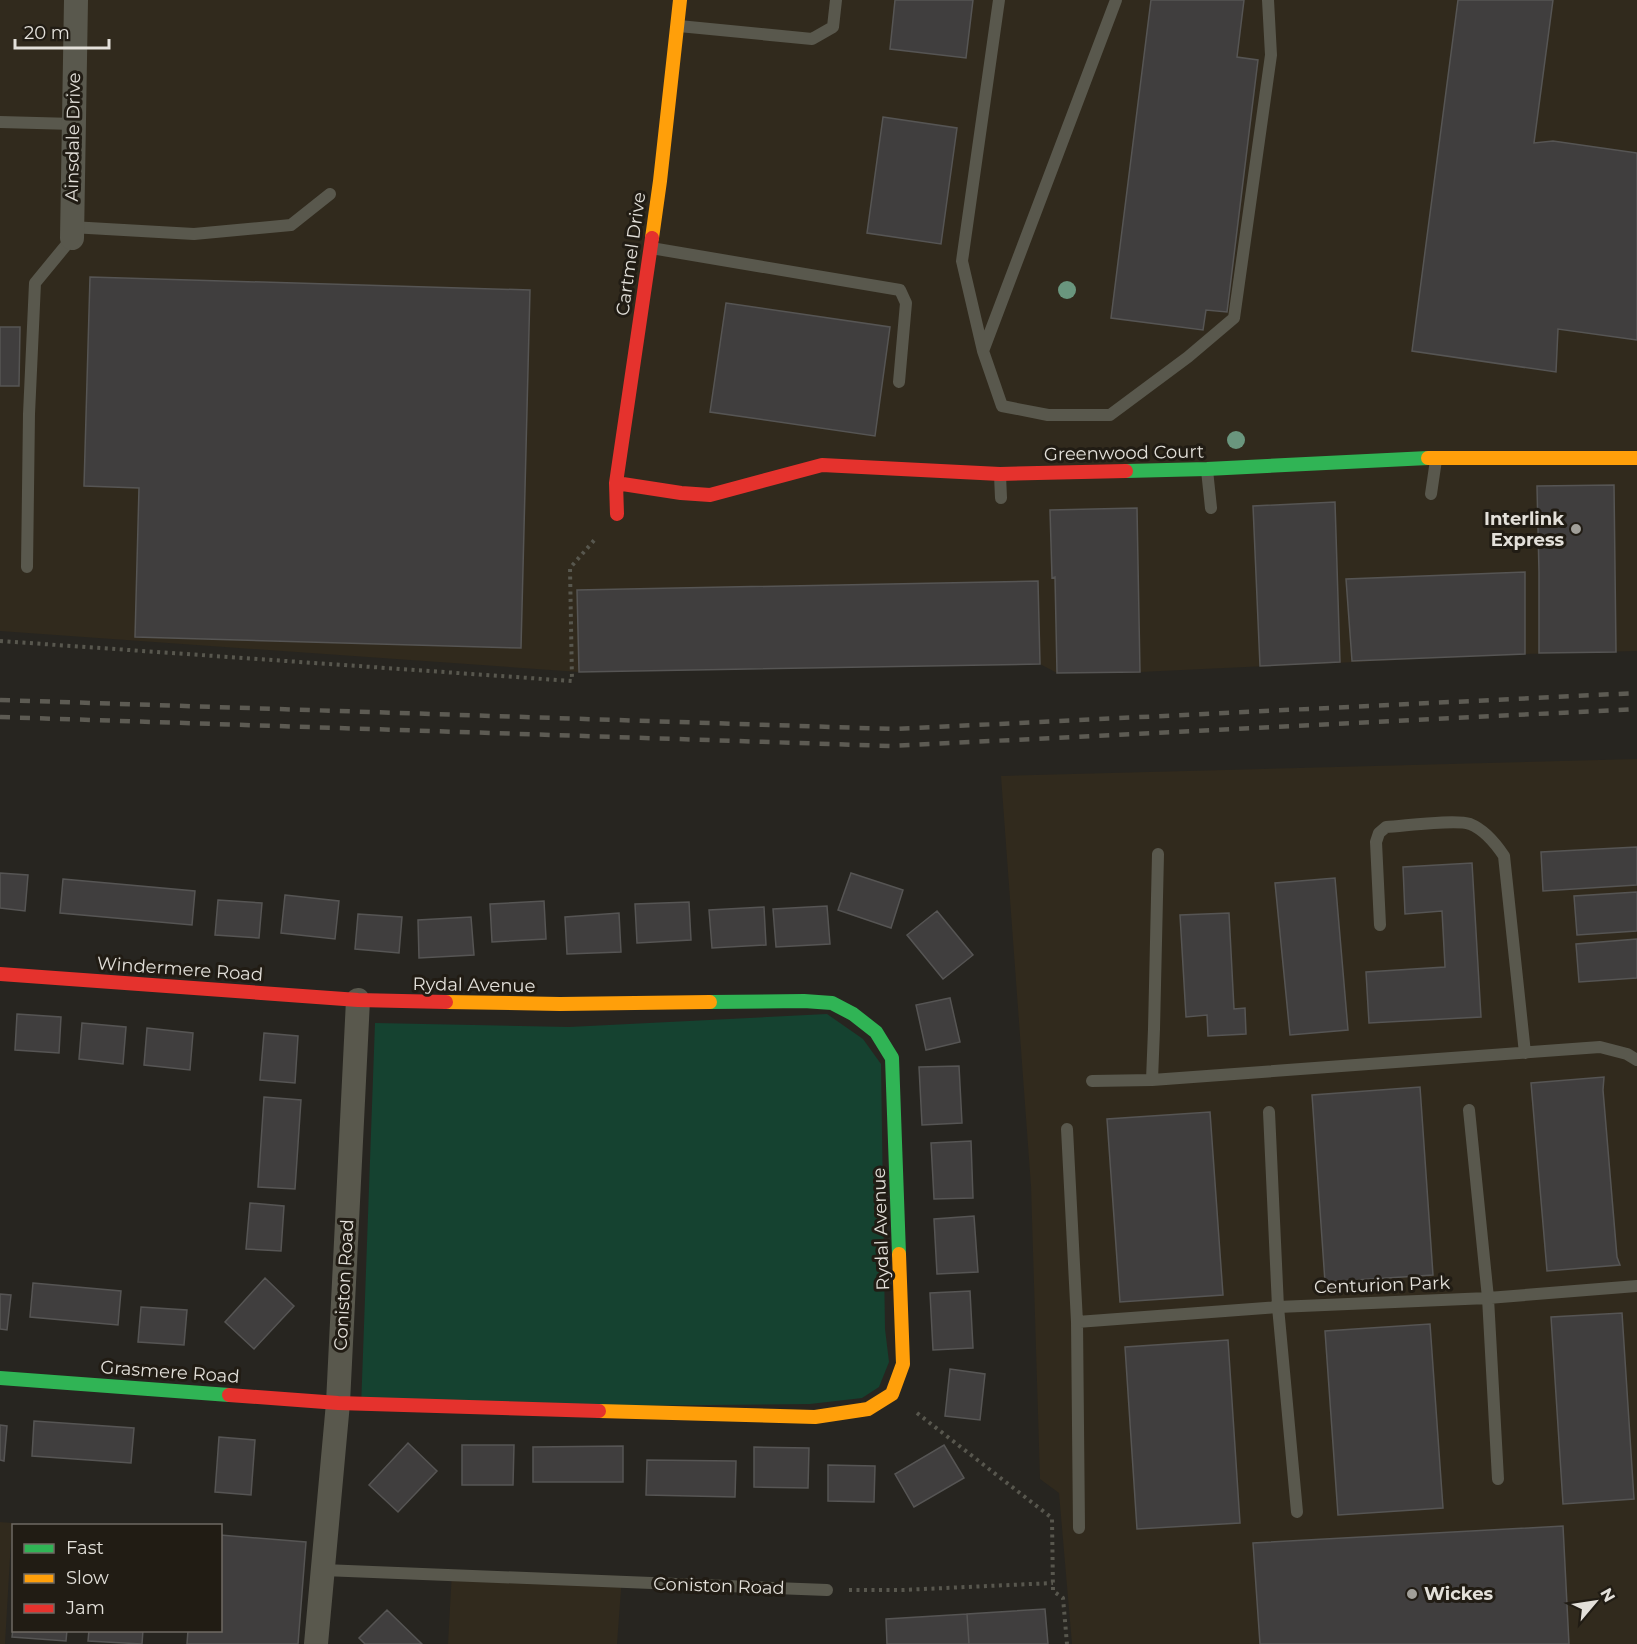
<svg xmlns="http://www.w3.org/2000/svg" width="1637" height="1644" font-family="Montserrat,sans-serif">
  <style>
    .built { fill: #312a1d }
    .green { fill: #154230 }
    .building { fill: #403e3e; stroke: #565554; stroke-width: 1.5 }
    .lines { fill: none; stroke-linecap: round; stroke-linejoin: round }
    .path { stroke: #58574e; stroke-width: 4; stroke-dasharray: 3 4.5; stroke-linecap: butt }
    .lane { stroke: #59584d; stroke-width: 12 }
    .street { stroke: #59584d; stroke-width: 24 }
    .fast { stroke: #30b455; stroke-width: 14 }
    .slow { stroke: #ff9f0a; stroke-width: 14 }
    .jam { stroke: #e5322d; stroke-width: 14 }
    .rail { stroke: #5d5b53; stroke-width: 4.5; stroke-dasharray: 10 10; stroke-linecap: butt }
    .tree { fill: #6a967e }
    .poi-dot { fill: #a19f99; stroke: #211c14; stroke-width: 2 }
    .labels { text-anchor: middle; stroke-width: 6; stroke-linejoin: round; paint-order: stroke }
    .street-label { font-size: 18px; fill: #e3e0da; stroke: #211c14 }
    .poi-label { font-size: 18px; font-weight: bold; fill: #e3e0da; stroke: #211c14; text-anchor: end }
  </style>
  <rect width="100%" height="100%" fill="#272520"/>
  <!-- built -->
  <path class="built" d="M 0,0 L 1637,0 L 1637,651 L 1525,654 L 1140,672 L 1057,673 L 1040,664 L 579,672 L 0,631 Z
    M 1637,759 L 1637,1644 L 1072,1644 L 1059,1493 L 1040,1479 L 1031,1186 L 1001,776 Z
    M 0,1522 L 12,1523 L 5,1644 L 0,1644 Z
    M 452,1571 L 622,1576 L 617,1644 L 448,1644 Z"/>
  <!-- green -->
  <path class="green" d="M 827,1014 L 863,1039 L 881,1064 L 885,1329 L 889,1362 L 879,1387 L 862,1398 L 810,1404 L 361,1408 L 375,1023 L 569,1027 Z"/>
  <!-- building -->
  <path class="building" d="M 895,0 L 973,0 L 966,58 L 890,49 Z
    M 1151,0 L 1244,0 L 1237,57 L 1258,60 L 1227,312 L 1206,310 L 1203,330 L 1111,318 Z
    M 1458,0 L 1553,0 L 1534,143 L 1553,141 L 1637,153 L 1637,340 L 1558,329 L 1556,372 L 1412,351 Z
    M 883,117 L 957,128 L 941,244 L 867,233 Z
    M 90,277 L 530,290 L 521,648 L 135,637 L 139,488 L 84,486 Z
    M 726,303 L 890,327 L 875,436 L 710,412 Z
    M 0,327 L 20,327 L 19,386 L 0,386 Z
    M 1614,485 L 1616,652 L 1539,653 L 1539,572 L 1537,486 Z
    M 1335,502 L 1340,662 L 1260,666 L 1253,506 Z
    M 1137,508 L 1140,672 L 1057,673 L 1055,577 L 1052,578 L 1050,510 Z
    M 1525,572 L 1525,654 L 1352,661 L 1346,579 Z
    M 1038,581 L 1040,664 L 579,672 L 577,590 Z
    M 1637,847 L 1637,885 L 1543,891 L 1541,852 Z
    M 1472,863 L 1481,1017 L 1369,1023 L 1366,972 L 1445,967 L 1442,911 L 1405,914 L 1403,867 Z
    M 0,873 L 28,875 L 25,911 L 0,908 Z
    M 851,873 L 903,890 L 891,928 L 838,910 Z
    M 1335,878 L 1348,1030 L 1290,1035 L 1275,883 Z
    M 63,879 L 195,891 L 192,925 L 60,913 Z
    M 1637,892 L 1637,931 L 1577,935 L 1574,896 Z
    M 285,895 L 339,901 L 335,939 L 281,933 Z
    M 218,900 L 262,903 L 259,938 L 215,935 Z
    M 544,901 L 546,939 L 492,942 L 490,904 Z
    M 689,902 L 691,940 L 637,943 L 635,904 Z
    M 827,906 L 830,944 L 776,947 L 773,909 Z
    M 764,907 L 766,945 L 712,948 L 709,910 Z
    M 937,911 L 973,955 L 943,979 L 907,935 Z
    M 619,913 L 621,952 L 567,954 L 565,917 Z
    M 1229,913 L 1234,1009 L 1245,1008 L 1246,1034 L 1208,1036 L 1207,1015 L 1186,1017 L 1180,915 Z
    M 358,914 L 402,917 L 399,953 L 355,949 Z
    M 471,917 L 474,955 L 419,958 L 418,920 Z
    M 1637,939 L 1637,978 L 1579,982 L 1576,944 Z
    M 950,998 L 960,1042 L 926,1050 L 916,1005 Z
    M 17,1014 L 61,1017 L 59,1053 L 15,1050 Z
    M 82,1023 L 126,1027 L 123,1064 L 79,1059 Z
    M 147,1028 L 193,1033 L 190,1070 L 144,1065 Z
    M 264,1033 L 298,1036 L 295,1083 L 260,1080 Z
    M 959,1066 L 962,1123 L 922,1125 L 919,1067 Z
    M 1604,1077 L 1603,1090 L 1617,1257 L 1620,1265 L 1547,1271 L 1531,1083 Z
    M 1420,1087 L 1433,1275 L 1325,1282 L 1312,1095 Z
    M 264,1097 L 301,1100 L 295,1189 L 258,1187 Z
    M 1210,1112 L 1223,1295 L 1120,1302 L 1107,1119 Z
    M 971,1141 L 973,1198 L 934,1199 L 931,1143 Z
    M 250,1203 L 284,1206 L 281,1251 L 246,1249 Z
    M 974,1216 L 978,1272 L 937,1274 L 934,1219 Z
    M 265,1278 L 294,1306 L 254,1349 L 225,1322 Z
    M 33,1283 L 121,1291 L 118,1325 L 30,1317 Z
    M 970,1291 L 973,1348 L 933,1350 L 930,1293 Z
    M 0,1294 L 11,1295 L 7,1330 L 0,1329 Z
    M 141,1307 L 187,1310 L 184,1345 L 138,1342 Z
    M 1622,1313 L 1634,1499 L 1563,1504 L 1551,1317 Z
    M 1430,1324 L 1443,1508 L 1338,1515 L 1325,1331 Z
    M 1228,1340 L 1240,1523 L 1137,1529 L 1125,1347 Z
    M 950,1369 L 985,1374 L 980,1420 L 945,1416 Z
    M 34,1421 L 134,1428 L 131,1463 L 32,1456 Z
    M 0,1425 L 7,1426 L 4,1461 L 0,1460 Z
    M 219,1437 L 255,1440 L 251,1495 L 215,1492 Z
    M 408,1443 L 437,1471 L 398,1512 L 369,1485 Z
    M 462,1445 L 514,1445 L 513,1485 L 462,1485 Z
    M 944,1445 L 964,1478 L 914,1507 L 895,1474 Z
    M 623,1446 L 623,1482 L 533,1482 L 533,1447 Z
    M 754,1447 L 809,1448 L 808,1488 L 754,1487 Z
    M 647,1460 L 736,1461 L 735,1497 L 646,1495 Z
    M 828,1465 L 875,1466 L 874,1502 L 828,1501 Z
    M 1563,1526 L 1569,1644 L 1260,1644 L 1253,1543 Z
    M 220,1535 L 306,1542 L 298,1644 L 187,1644 L 188,1630 L 220,1630 Z
    M 1045,1609 L 1048,1644 L 969,1644 L 967,1614 Z
    M 387,1610 L 422,1644 L 365,1644 L 359,1638 Z
    M 967,1614 L 969,1644 L 887,1644 L 886,1619 Z
    M 14,1619 L 14,1630 L 67,1630 L 66,1641 L 12,1637 Z
    M 89,1630 L 143,1630 L 142,1644 L 88,1641 Z"/>
  <g class="lines">
    <!-- path -->
    <path class="path" d="M 0,641 L 572,681 L 570,568 L 597,537
      M 917,1413 L 1052,1518 L 1053,1591 L 1063,1598 L 1067,1644
      M 849,1590 L 902,1590 L 1053,1583"/>
    <!-- lane -->
    <path class="lane" d="M 1116,0 L 983,351 L 1002,406 L 1048,415 L 1110,415 L 1188,357 L 1234,318 L 1271,55 L 1268,0
      M 679,26 L 812,39 L 833,27 L 836,0
      M 0,122 L 74,124
      M 71,227 L 194,234 L 291,225 L 330,194
      M 651,248 L 900,290 L 906,303 L 899,382
      M 983,351 L 962,261 L 999,0
      M 1207,470 L 1211,508
      M 1000,475 L 1001,498
      M 1431,494 L 1436,460
      M 27,567 L 29,414 L 35,283 L 72,238
      M 1380,925 L 1376,842 L 1379,833 L 1386,827 C 1405,826 1455,819 1470,824 C 1485,830 1496,844 1504,856 L 1525,1053
      M 1152,1080 L 1154,1029 L 1158,854
      M 1092,1081 L 1152,1080 L 1600,1047 L 1627,1054 L 1637,1060
      M 1469,1110 L 1488,1298 L 1498,1479
      M 1269,1112 L 1278,1307 L 1297,1512
      M 1067,1129 L 1077,1322 L 1079,1528
      M 1077,1322 L 1278,1307 L 1488,1298 L 1637,1286
      M 323,1570 L 827,1590"/>
    <!-- street -->
    <path class="street" d="M 72,238 L 76,0
      M 316,1644 L 338,1403 L 358,1000"/>
    <!-- fast -->
    <path class="fast" d="M 1126,471 L 1207,469 L 1428,458
      M 710,1002 L 804,1001 L 832,1003 L 853,1014 L 876,1032 L 892,1058 L 899,1254
      M 0,1378 L 229,1395"/>
    <!-- slow -->
    <path class="slow" d="M 652,238 L 660,181 L 680,0
      M 1428,458 L 1637,458
      M 446,1002 L 560,1004 L 710,1002
      M 599,1411 L 815,1417 L 868,1409 L 892,1394 L 903,1364 L 899,1254"/>
    <!-- jam -->
    <path class="jam" d="M 616,483 L 681,493 L 710,495 L 822,465 L 1000,474 L 1126,471
      M 617,514 L 616,483 L 652,238
      M 0,974 L 358,1000 L 446,1002
      M 229,1395 L 338,1403 L 599,1411"/>
    <!-- rail -->
    <path class="rail" d="M 0,700 L 894,729 L 1637,693
      M 0,717 L 891,746 L 1637,709"/>
  </g>
  <!-- trees -->
  <g class="tree">
    <circle cx="1067" cy="290" r="9"/>
    <circle cx="1236" cy="440" r="9"/>
  </g>
  <!-- markers -->
  <g class="poi-dot">
    <circle cx="1576" cy="529" r="6"/>
    <circle cx="1412" cy="1594" r="6"/>
  </g>
  <g class="labels">
    <!-- street labels -->
    <g class="street-label">
      <text transform="translate(73 137) rotate(-89)" y="6">Ainsdale Drive</text>
      <text transform="translate(631 254) rotate(-82)" y="6">Cartmel Drive</text>
      <text transform="translate(1124 453) rotate(-1)" y="6">Greenwood Court</text>
      <text transform="translate(180 969) rotate(4)" y="6">Windermere Road</text>
      <text transform="translate(474 985) rotate(1)" y="6">Rydal Avenue</text>
      <text transform="translate(881 1229) rotate(-92)" y="6">Rydal Avenue</text>
      <text transform="translate(344 1285) rotate(-87)" y="6">Coniston Road</text>
      <text transform="translate(1382 1285) rotate(-2)" y="6">Centurion Park</text>
      <text transform="translate(170 1372) rotate(4)" y="6">Grasmere Road</text>
      <text transform="translate(719 1586) rotate(2)" y="6">Coniston Road</text>
    </g>
    <!-- poi labels -->
    <g class="poi-label">
      <text x="1564" y="525">Interlink<tspan x="1564" dy="21">Express</tspan></text>
      <text x="1424" y="1600" text-anchor="start">Wickes</text>
    </g>
  </g>
  <!-- legend -->
  <rect x="12" y="1524" width="210" height="108" fill="#211c14" stroke="#6f6a63" stroke-width="1.5"/>
  <rect x="24" y="1544" width="30" height="9" fill="#30b455" stroke="#6f6a63" stroke-width="1.5"/>
  <text x="66" y="1554" font-size="18" fill="#e3e0da">Fast</text>
  <rect x="24" y="1574" width="30" height="9" fill="#ff9f0a" stroke="#6f6a63" stroke-width="1.5"/>
  <text x="66" y="1584" font-size="18" fill="#e3e0da">Slow</text>
  <rect x="24" y="1604" width="30" height="9" fill="#e5322d" stroke="#6f6a63" stroke-width="1.5"/>
  <text x="66" y="1614" font-size="18" fill="#e3e0da">Jam</text>
  <!-- north arrow -->
  <g transform="translate(1595 1602) rotate(61)" stroke="#211c14" stroke-width="4.5" paint-order="stroke">
  <path d="M0-4.5L10 22L0 15L-10 22Z" fill="#e3e0da"/>
  <text y="-9" font-size="16" font-weight="bold" text-anchor="middle" fill="#e3e0da">N</text>
  </g>
  <!-- scale -->
  <path d="M15 39v9h94v-9" fill="none" stroke="#e3e0da" stroke-width="3"/>
  <text x="24" y="39" font-size="18" fill="#e3e0da" stroke="#211c14" stroke-width="4.5" paint-order="stroke">20 m</text>
</svg>
